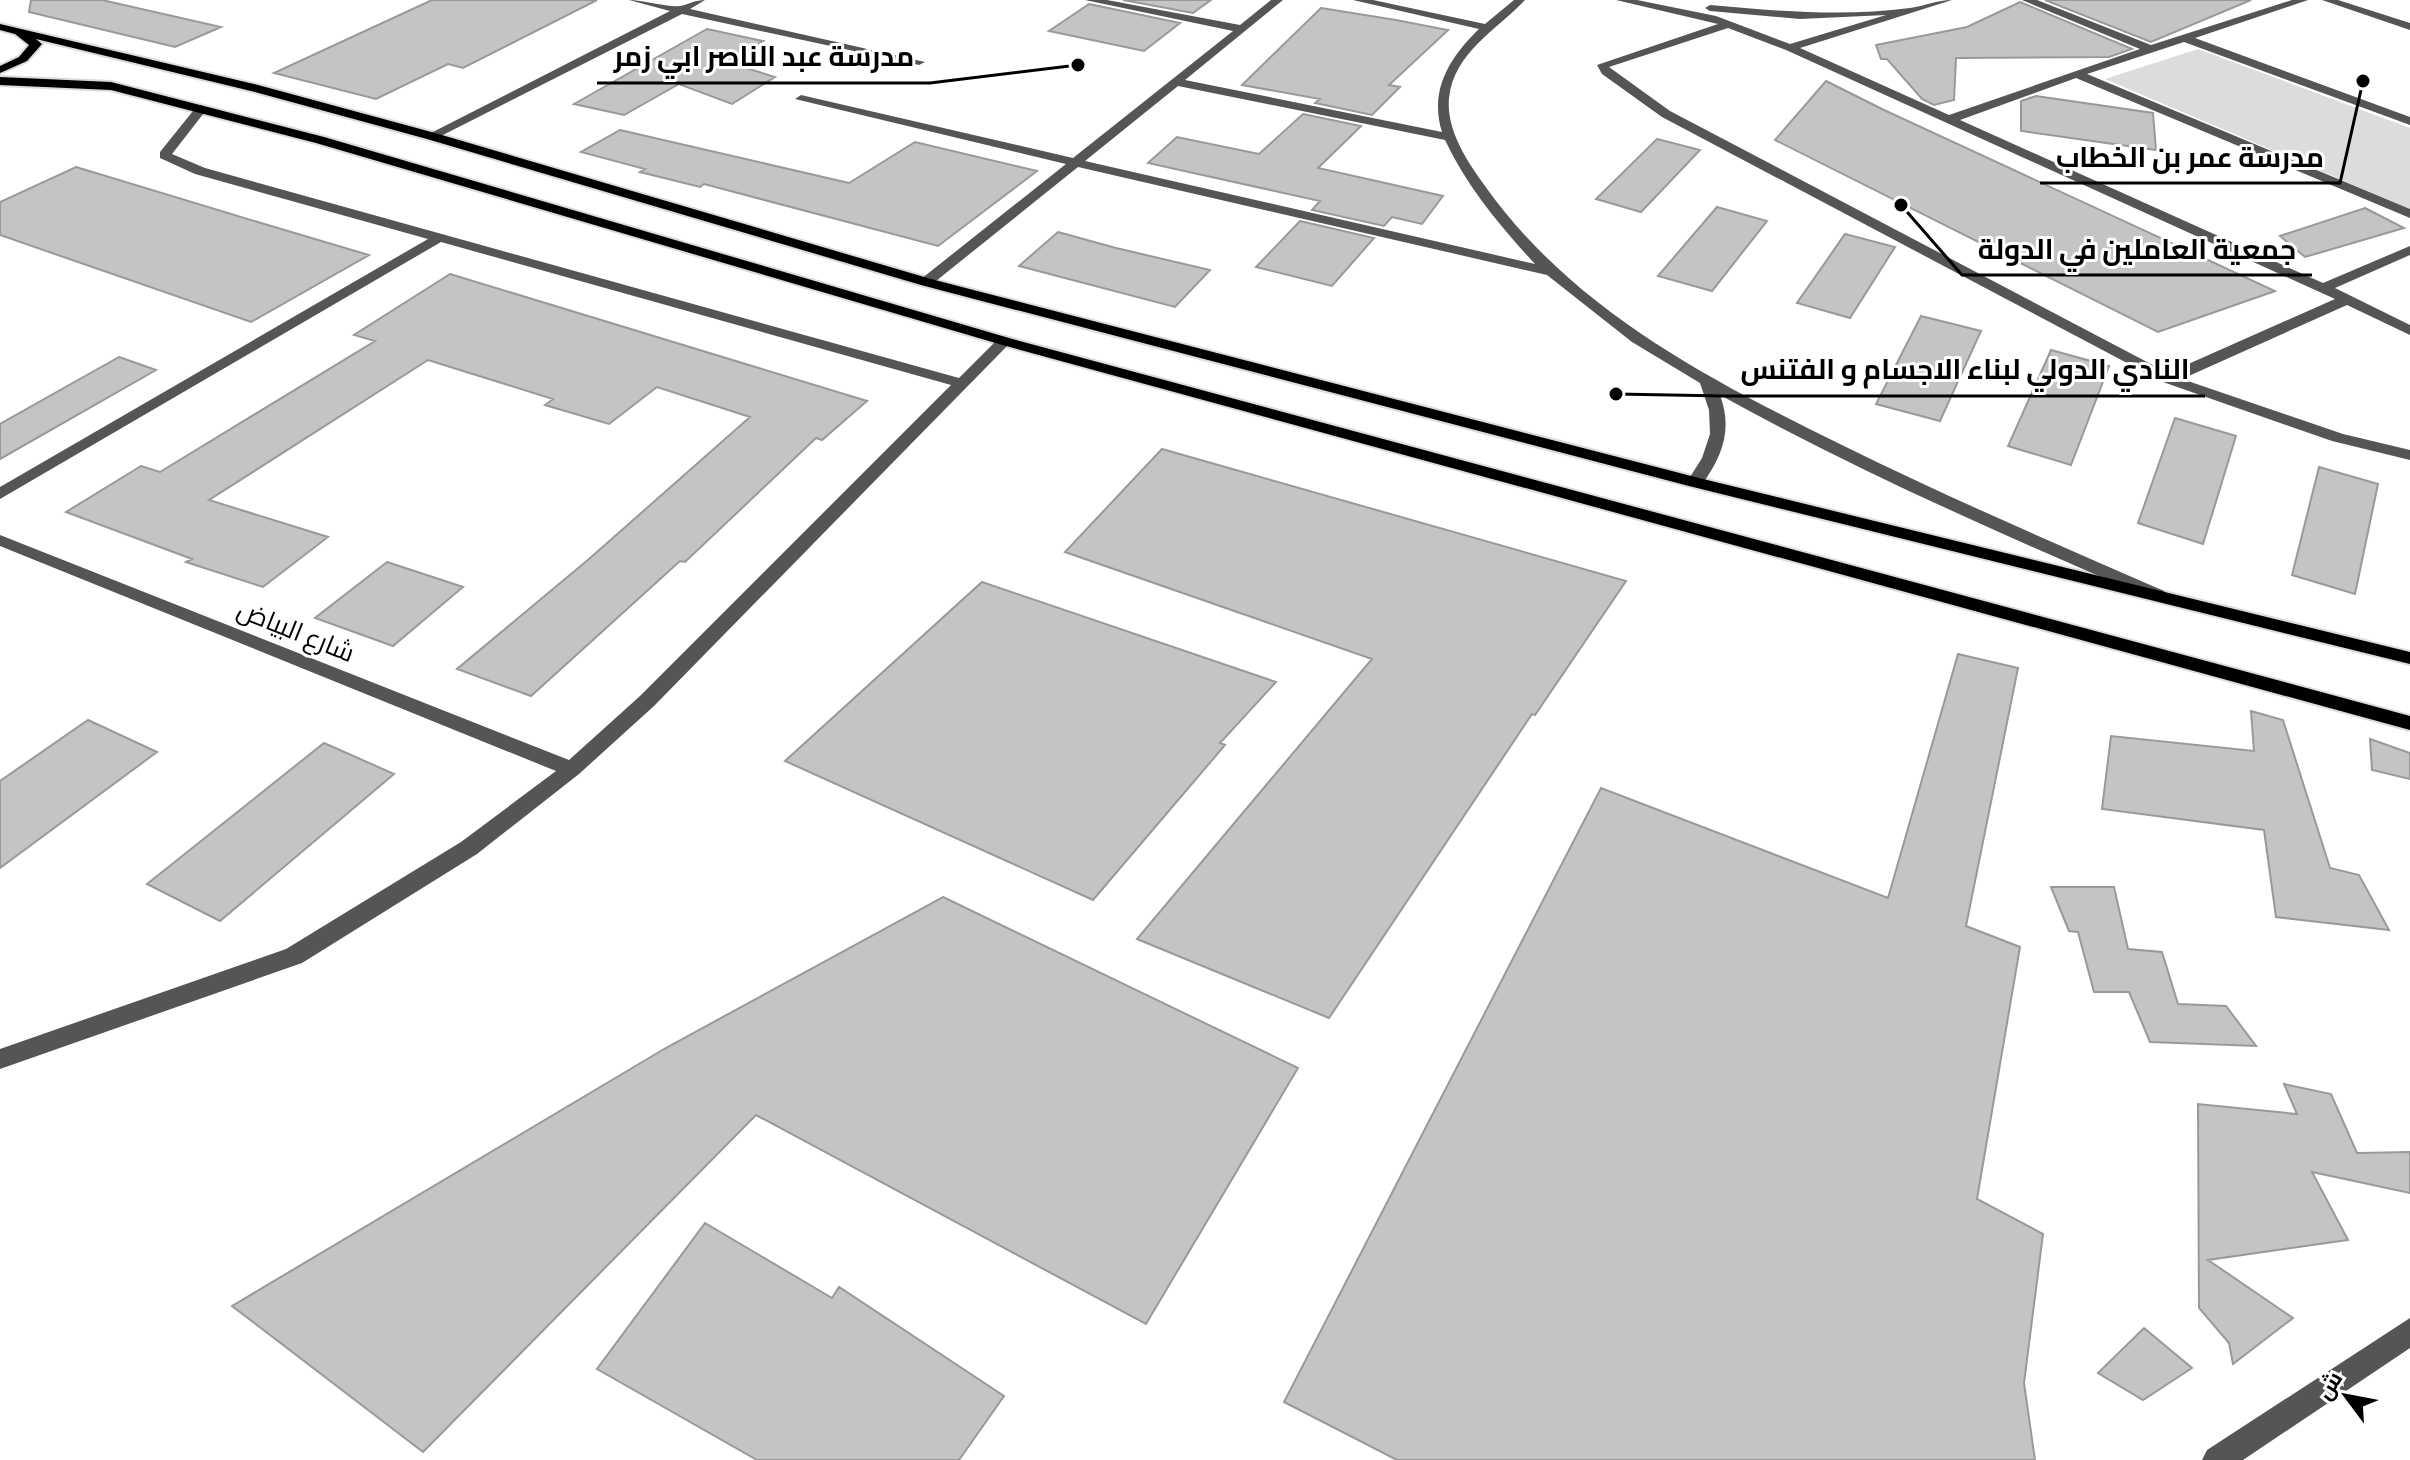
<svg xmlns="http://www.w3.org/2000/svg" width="2410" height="1460" font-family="'Source Sans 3',Cairo,sans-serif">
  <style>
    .green { fill: #dcdcdc }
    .building { fill: #c4c4c4; stroke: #999; stroke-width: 2 }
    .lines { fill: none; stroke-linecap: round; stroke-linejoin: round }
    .major-casing { stroke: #dbdbdb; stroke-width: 4 }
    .minor { fill: #555; fill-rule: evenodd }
    .major { fill: #000; fill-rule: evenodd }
    .labels { text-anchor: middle; stroke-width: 6; stroke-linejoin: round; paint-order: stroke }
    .street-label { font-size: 26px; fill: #000; stroke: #fff }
    .leader { fill: none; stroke: #000; stroke-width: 3 }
    .callout-dot { fill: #000; stroke: #fff; stroke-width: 3 }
    .callout-label { font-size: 28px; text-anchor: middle; font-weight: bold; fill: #000; stroke: #fff; stroke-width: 6; stroke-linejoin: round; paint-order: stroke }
  </style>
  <rect width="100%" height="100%" fill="#fff"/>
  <!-- green -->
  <path class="green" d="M 2198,49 L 2410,128 L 2410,209 L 2105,79 Z"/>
  <!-- building -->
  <path class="building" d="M 31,0 L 102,0 L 221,27 L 175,47 L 29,12 Z
    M 432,0 L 597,0 L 463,68 L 448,64 L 376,99 L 274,73 Z
    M 1123,0 L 1211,0 L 1193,13 Z
    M 2045,0 L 2251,0 L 2151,42 Z
    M 2020,2 L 2132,49 L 2109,57 L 1956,58 L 1954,100 L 1934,105 L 1922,99 L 1887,59 L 1881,59 L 1876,45 L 1967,27 Z
    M 1089,4 L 1180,23 L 1144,51 L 1049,31 Z
    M 1321,8 L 1396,20 L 1448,30 L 1389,85 L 1400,87 L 1372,115 L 1315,103 L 1320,99 L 1242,85 Z
    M 707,29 L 763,41 L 727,62 L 775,77 L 732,104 L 679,84 L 624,115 L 574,104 Z
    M 1826,81 L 1884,110 L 2275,291 L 2158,332 L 1775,140 Z
    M 2036,96 L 2153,113 L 2156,150 L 2021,131 L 2021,101 Z
    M 1303,114 L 1361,126 L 1318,168 L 1443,196 L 1422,224 L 1392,217 L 1384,226 L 1312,210 L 1320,201 L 1148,163 L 1177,137 L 1259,154 Z
    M 620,130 L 849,183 L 915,142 L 1037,171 L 938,246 L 704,184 L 700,187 L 640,172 L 645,169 L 581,152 Z
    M 1657,139 L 1700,150 L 1641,212 L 1596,199 Z
    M 76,167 L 261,223 L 369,255 L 251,322 L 0,235 L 0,202 Z
    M 1717,207 L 1767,221 L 1712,291 L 1658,276 Z
    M 2365,208 L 2404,228 L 2305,257 L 2280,236 Z
    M 1300,221 L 1374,238 L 1332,286 L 1256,267 Z
    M 1058,232 L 1116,248 L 1210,270 L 1175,307 L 1019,266 Z
    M 1845,234 L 1895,247 L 1850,318 L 1797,303 Z
    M 450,274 L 867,401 L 822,440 L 816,438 L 685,562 L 680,561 L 531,696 L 457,669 L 589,559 L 750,417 L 657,387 L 609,424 L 545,405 L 553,399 L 428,360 L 209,500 L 328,537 L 263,587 L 186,562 L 192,559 L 66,512 L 141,466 L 160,472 L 375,341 L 354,335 Z
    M 1921,316 L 1981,331 L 1940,421 L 1876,404 Z
    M 2051,350 L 2109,366 L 2071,465 L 2008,446 Z
    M 119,357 L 156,370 L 0,459 L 0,424 Z
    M 2175,418 L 2236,436 L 2203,544 L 2138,523 Z
    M 1162,449 L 1626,581 L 1535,715 L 1532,714 L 1329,1018 L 1137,939 L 1372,659 L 1065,552 Z
    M 2319,467 L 2378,484 L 2355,594 L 2292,575 Z
    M 387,562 L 463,587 L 393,646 L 315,618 Z
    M 982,582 L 1276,682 L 1220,743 L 1225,745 L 1093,900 L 785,761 Z
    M 1958,654 L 2018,668 L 1966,926 L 2020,947 L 1977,1199 L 2043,1234 L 2024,1383 L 2035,1460 L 1397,1460 L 1284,1402 L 1601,788 L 1888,898 Z
    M 2251,711 L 2283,720 L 2330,868 L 2359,875 L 2389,930 L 2276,917 L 2264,830 L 2102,809 L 2111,736 L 2254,751 Z
    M 88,720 L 157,752 L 0,868 L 0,781 Z
    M 2370,739 L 2410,753 L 2410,779 L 2372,770 Z
    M 324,743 L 394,774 L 220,921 L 147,884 Z
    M 2051,887 L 2114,887 L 2128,949 L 2162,952 L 2178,1004 L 2226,1006 L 2256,1046 L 2150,1042 L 2129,992 L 2094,992 L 2078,932 L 2069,931 Z
    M 943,897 L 1298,1068 L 1146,1324 L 756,1115 L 423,1452 L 232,1306 L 664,1049 Z
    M 2284,1084 L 2331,1094 L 2357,1153 L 2410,1152 L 2410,1193 L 2312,1172 L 2348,1240 L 2208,1260 L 2293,1318 L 2233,1364 L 2229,1343 L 2199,1308 L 2198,1104 L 2297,1114 Z
    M 705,1223 L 832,1298 L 839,1287 L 1004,1396 L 959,1460 L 757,1460 L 597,1369 Z
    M 2144,1328 L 2192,1368 L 2143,1400 L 2098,1373 Z"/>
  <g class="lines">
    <!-- major casing -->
    <g class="major-casing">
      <path id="major" d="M 0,24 L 258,85 L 435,133 L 931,279 L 1699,478 L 2410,652 L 2410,664 L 1689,486 L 921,285 L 427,139 L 251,91 L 36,39 L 42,44 L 27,61 L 0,73 L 0,66 L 19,57 L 29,45 L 15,34 L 0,30 Z
        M 0,77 L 111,82 L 324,137 L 1009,338 L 2410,716 L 2410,730 L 999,344 L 316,143 L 111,90 L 0,85 Z"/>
    </g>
    <!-- minor -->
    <path class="minor" d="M 629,0 C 643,0 670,8 680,6 C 690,4 695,0 705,0 L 690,9 L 925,62 L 919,65 L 682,14 L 435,139 L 425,136 L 670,11 Z
      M 1085,0 L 1107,0 L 1240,25 L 1271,0 L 1283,0 L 1185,80 L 1442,132 C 1429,91 1449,58 1479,29 L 1353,0 L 1373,0 L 1485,24 L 1514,0 L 1525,0 C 1497,30 1454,52 1449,98 C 1446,130 1467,161 1485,186 C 1573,310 1710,380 1844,446 C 1949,498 2057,544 2164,591 L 2167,595 L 2158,601 L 2152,599 C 2006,536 1859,472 1720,395 C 1733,430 1722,457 1701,486 L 1689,486 L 1687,482 L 1702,458 L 1710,434 L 1709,410 L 1700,383 L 1632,342 L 1547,275 L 1078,167 L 931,285 L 921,285 L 921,279 L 1066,164 L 795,99 L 801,95 L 1073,158 L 1233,31 ZM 1178,86 L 1445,140 C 1467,187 1500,226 1535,264 L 1085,161 Z
      M 1616,0 L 1637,0 L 1716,16 L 1790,44 L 1886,15 L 1800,19 L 1710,11 L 1705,8 L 1710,5 C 1776,11 1844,17 1910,8 C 1925,6 1937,0 1952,0 L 1800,48 L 1949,115 L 2140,49 L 2022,0 L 2037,0 L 2151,45 L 2292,0 L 2308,0 L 2195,38 L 2410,117 L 2410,125 L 2184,42 L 2087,74 L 2410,209 L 2410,218 L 2076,78 L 1960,120 L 2323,283 L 2410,246 L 2410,255 L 2335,288 L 2410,325 L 2410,335 L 2347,305 L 2182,379 L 2343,434 L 2410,450 L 2410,460 L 2332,441 L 2163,382 L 1662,117 L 1602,74 L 1597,65 L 1718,24 ZM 1728,28 L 1786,50 L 2335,299 L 2168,373 L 1670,111 L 1609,67 Z
      M 2322,0 L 2338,0 L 2410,23 L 2410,30 Z
      M 201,105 L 207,109 L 172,154 L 205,168 L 959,378 L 999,338 L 1009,338 L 1012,341 L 654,706 L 579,774 L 477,854 L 302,963 L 0,1069 L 0,1049 L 286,949 L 461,842 L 556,771 L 0,546 L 0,535 L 569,760 L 640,696 L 951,385 L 441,242 L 0,499 L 0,487 L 428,239 L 195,174 L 160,158 L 160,152 L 197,106 Z
      M 2410,1318 L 2410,1348 L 2243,1460 L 2202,1460 L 2207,1450 Z"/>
    <!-- major -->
    <use href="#major" class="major"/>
  </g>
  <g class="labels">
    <!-- street labels -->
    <g class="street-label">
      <text transform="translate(296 631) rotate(22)" y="9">شارع البياض</text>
    </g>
  </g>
  <!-- callouts -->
  <path class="leader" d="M1078 65L930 83H597M2363 81L2340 183H2040M1901 205L1962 275H2312M1616 394L1724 396H2205"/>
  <g class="callout-dot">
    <circle cx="1078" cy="65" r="8"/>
    <circle cx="2363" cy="81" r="8"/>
    <circle cx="1901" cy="205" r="8"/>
    <circle cx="1616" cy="394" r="8"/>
  </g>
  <g class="callout-label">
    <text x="764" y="66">مدرسة عبد الناصر ابي زمر</text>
    <text x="2190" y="167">مدرسة عمر بن الخطاب</text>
    <text x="2137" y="259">جمعية العاملين في الدولة</text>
    <text x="1965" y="379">النادي الدولي لبناء الاجسام و الفتنس</text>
  </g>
  <!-- north arrow -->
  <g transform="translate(2346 1396) rotate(302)" stroke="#ffffff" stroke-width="6" paint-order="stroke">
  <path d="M0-6L14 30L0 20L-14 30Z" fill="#000000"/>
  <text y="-12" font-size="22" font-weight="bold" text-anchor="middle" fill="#000000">ش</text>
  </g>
</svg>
